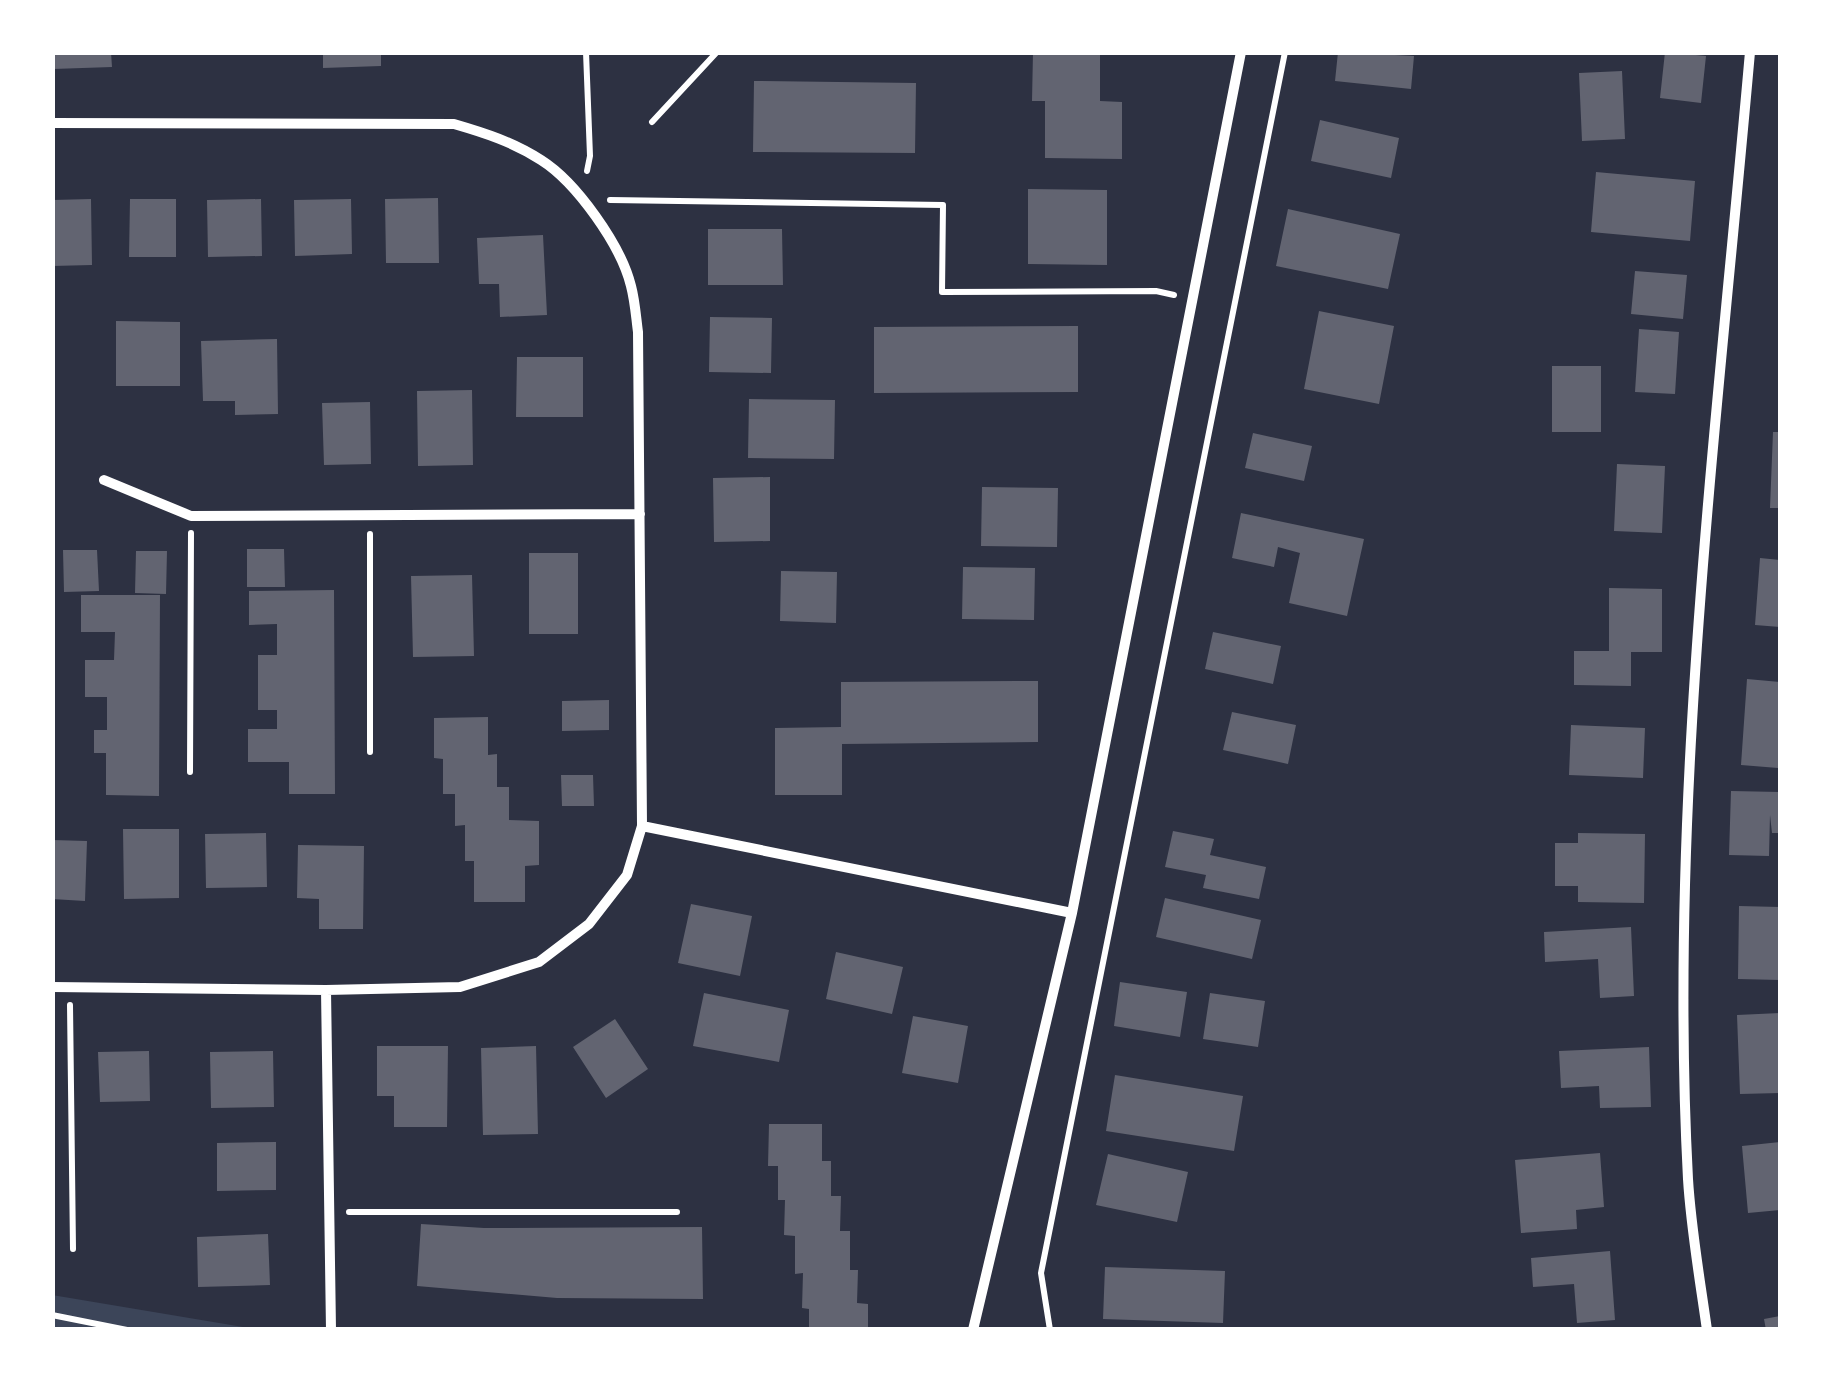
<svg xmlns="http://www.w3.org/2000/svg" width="1833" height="1382" font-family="'Playfair Display',serif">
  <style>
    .green { fill: #3c4559 }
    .building { fill: #626471 }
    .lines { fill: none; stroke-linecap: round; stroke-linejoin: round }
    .path { stroke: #fff; stroke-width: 6 }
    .minor { stroke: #fff; stroke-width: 10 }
  </style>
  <rect width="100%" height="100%" fill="#2d3142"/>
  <!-- green -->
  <path class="green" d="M 52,1295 L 255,1329 L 55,1329 Z"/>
  <!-- building -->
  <path class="building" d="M 53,52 L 111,52 L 112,67 L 53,69 Z
    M 323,52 L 381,52 L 381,66 L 323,68 Z
    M 1033,52 L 1100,52 L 1100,101 L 1122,102 L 1122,159 L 1045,158 L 1045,101 L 1032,101 Z
    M 1338,52 L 1414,56 L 1411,89 L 1335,81 Z
    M 1665,52 L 1706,56 L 1701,103 L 1660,98 Z
    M 1622,71 L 1625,139 L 1582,141 L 1579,73 Z
    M 754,81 L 916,83 L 915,153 L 753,152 Z
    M 1320,120 L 1399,138 L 1391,178 L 1311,161 Z
    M 1596,172 L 1695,181 L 1690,241 L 1591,232 Z
    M 1028,189 L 1107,190 L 1107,265 L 1028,264 Z
    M 438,198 L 439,263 L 386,263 L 385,199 Z
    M 91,199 L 92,265 L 52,266 L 52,200 Z
    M 130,199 L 176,199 L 176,257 L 129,257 Z
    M 261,199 L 262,256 L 208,257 L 207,200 Z
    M 351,199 L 352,254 L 295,256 L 294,200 Z
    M 1288,209 L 1400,234 L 1388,289 L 1276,266 Z
    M 708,229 L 782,229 L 783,285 L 708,285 Z
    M 543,235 L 547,315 L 500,317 L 499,284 L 479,284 L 477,238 Z
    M 1635,271 L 1687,275 L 1683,319 L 1631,314 Z
    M 1319,311 L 1394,326 L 1379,404 L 1304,389 Z
    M 710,317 L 772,318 L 771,373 L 709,372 Z
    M 116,321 L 180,322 L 180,386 L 116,386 Z
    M 1078,326 L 1078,392 L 874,393 L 874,327 Z
    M 1639,329 L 1679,332 L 1675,394 L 1635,392 Z
    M 277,339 L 278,414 L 235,415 L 235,401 L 203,401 L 201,341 Z
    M 517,357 L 583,357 L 583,417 L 516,417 Z
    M 1552,366 L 1601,366 L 1601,432 L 1552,432 Z
    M 472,390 L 473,465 L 418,466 L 417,391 Z
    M 749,399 L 835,400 L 834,459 L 748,458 Z
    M 370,402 L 371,464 L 324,465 L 322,403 Z
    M 1773,432 L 1780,432 L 1780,508 L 1770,508 Z
    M 1253,433 L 1312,446 L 1304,481 L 1245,468 Z
    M 1617,464 L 1665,466 L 1662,533 L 1614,531 Z
    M 770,477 L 770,541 L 714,542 L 713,478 Z
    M 982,487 L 1058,488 L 1057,547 L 981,546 Z
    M 1241,513 L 1364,539 L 1347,616 L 1289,603 L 1300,553 L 1278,547 L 1274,567 L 1232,558 Z
    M 247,549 L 284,549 L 285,587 L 247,587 Z
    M 63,550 L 97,550 L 99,591 L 64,592 Z
    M 136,551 L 167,551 L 166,594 L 135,593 Z
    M 529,553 L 578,553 L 578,634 L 529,634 Z
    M 1760,558 L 1780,560 L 1780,627 L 1755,625 Z
    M 963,567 L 1035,568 L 1034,620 L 962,619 Z
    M 781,571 L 837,572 L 836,623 L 780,621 Z
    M 472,575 L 474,656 L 413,657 L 411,576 Z
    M 1609,588 L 1662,589 L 1662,652 L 1631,652 L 1631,686 L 1574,685 L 1574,651 L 1609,651 Z
    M 334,590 L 335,794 L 289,794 L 289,762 L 248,762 L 248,729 L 277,729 L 277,710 L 258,710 L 258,655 L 277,655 L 277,624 L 249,625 L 249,591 Z
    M 81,595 L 160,595 L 159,796 L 106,795 L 106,753 L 94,753 L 94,730 L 107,730 L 107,697 L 85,697 L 85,660 L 114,660 L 115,632 L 81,632 Z
    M 1213,632 L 1281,646 L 1273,684 L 1205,669 Z
    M 1747,679 L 1780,682 L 1778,768 L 1741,765 Z
    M 1038,681 L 1038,742 L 842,744 L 842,795 L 775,795 L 775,728 L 841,727 L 841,682 Z
    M 609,700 L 609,730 L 562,731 L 562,701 Z
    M 1232,712 L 1296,725 L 1288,764 L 1223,750 Z
    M 488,717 L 488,755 L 497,754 L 497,787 L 509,787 L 509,820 L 539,821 L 539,865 L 525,866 L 525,902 L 474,902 L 474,861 L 465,861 L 465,825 L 455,826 L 455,794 L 443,794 L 443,759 L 434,758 L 434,718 Z
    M 1571,725 L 1645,728 L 1643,778 L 1569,775 Z
    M 561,775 L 593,775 L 594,806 L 562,806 Z
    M 1731,791 L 1780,792 L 1780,833 L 1772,833 L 1770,815 L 1769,856 L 1729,855 Z
    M 123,829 L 179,829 L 179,898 L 124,899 Z
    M 1173,831 L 1214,839 L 1210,855 L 1266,867 L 1259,899 L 1203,888 L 1206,875 L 1165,867 Z
    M 266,833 L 267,887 L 206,888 L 205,834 Z
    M 1578,833 L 1645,834 L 1644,903 L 1578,902 L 1578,886 L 1555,886 L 1555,843 L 1578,843 Z
    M 52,840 L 87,841 L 85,901 L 52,899 Z
    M 298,845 L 364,846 L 363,929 L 319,929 L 319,899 L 297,898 Z
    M 1165,898 L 1261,920 L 1252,959 L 1156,937 Z
    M 691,904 L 752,916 L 740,976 L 678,963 Z
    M 1739,906 L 1780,907 L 1780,980 L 1738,979 Z
    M 1631,927 L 1634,996 L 1600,998 L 1598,959 L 1545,962 L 1544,932 Z
    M 836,952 L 903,967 L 892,1014 L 826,999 Z
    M 1120,982 L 1187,992 L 1180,1037 L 1114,1026 Z
    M 704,993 L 789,1010 L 779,1062 L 693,1046 Z
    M 1210,993 L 1265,1001 L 1258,1047 L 1203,1039 Z
    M 1780,1013 L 1780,1093 L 1740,1094 L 1737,1015 Z
    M 913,1016 L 968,1026 L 958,1083 L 902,1073 Z
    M 615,1019 L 648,1069 L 606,1098 L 573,1047 Z
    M 377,1046 L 448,1046 L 447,1127 L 394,1127 L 394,1096 L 377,1096 Z
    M 536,1046 L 538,1134 L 483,1135 L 481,1048 Z
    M 1649,1047 L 1651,1107 L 1600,1108 L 1599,1086 L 1561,1088 L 1559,1051 Z
    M 149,1051 L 150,1101 L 100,1102 L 98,1052 Z
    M 273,1051 L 274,1107 L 211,1108 L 210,1052 Z
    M 1115,1075 L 1243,1096 L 1234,1151 L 1106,1131 Z
    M 769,1124 L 822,1124 L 822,1161 L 831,1161 L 831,1196 L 841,1196 L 840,1231 L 850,1231 L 850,1270 L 858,1270 L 857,1303 L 868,1304 L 868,1330 L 809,1330 L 809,1309 L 802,1308 L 803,1273 L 795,1274 L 795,1236 L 784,1235 L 785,1200 L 778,1200 L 778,1166 L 768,1166 Z
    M 276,1142 L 276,1190 L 217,1191 L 217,1143 Z
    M 1780,1142 L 1780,1210 L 1748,1213 L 1742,1146 Z
    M 1600,1153 L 1604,1207 L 1576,1210 L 1577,1229 L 1521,1233 L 1515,1160 Z
    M 1108,1154 L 1188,1172 L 1177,1222 L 1096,1205 Z
    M 421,1224 L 484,1228 L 702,1227 L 703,1299 L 557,1298 L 417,1286 Z
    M 268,1234 L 270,1285 L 198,1287 L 197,1237 Z
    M 1610,1251 L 1615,1320 L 1577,1323 L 1574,1284 L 1533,1287 L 1531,1258 Z
    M 1105,1267 L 1225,1271 L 1223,1323 L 1103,1319 Z
    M 1780,1316 L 1780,1330 L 1766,1330 L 1764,1319 Z"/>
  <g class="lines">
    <!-- path -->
    <path class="path" d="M 586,52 L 590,156 L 587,171
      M 652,122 L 717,52
      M 610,200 L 943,205 L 942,292 L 1156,291 L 1174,295
      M 370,534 L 370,752
      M 190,772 L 191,533
      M 70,1005 L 73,1249
      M 349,1212 L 677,1212
      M 52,1315 L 127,1330
      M 1050,1330 L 1041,1273 L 1285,52"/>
    <!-- minor -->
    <path class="minor" d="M 52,123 L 454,124 C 485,133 513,142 541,160 C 576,182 621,245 631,286 C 635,301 636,317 638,332 L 642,826 L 1072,913
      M 104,480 L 191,516 L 640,514
      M 52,987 L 326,990 L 460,987 L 539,962 L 589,924 L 627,875 L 642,826
      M 326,990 L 331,1330
      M 973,1330 L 1072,913 L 1241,52
      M 1707,1330 C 1700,1280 1691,1229 1688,1179 C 1668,803 1717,427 1750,52"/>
  </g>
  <!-- border -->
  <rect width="1833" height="1382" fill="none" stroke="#ffffff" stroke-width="110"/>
</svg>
